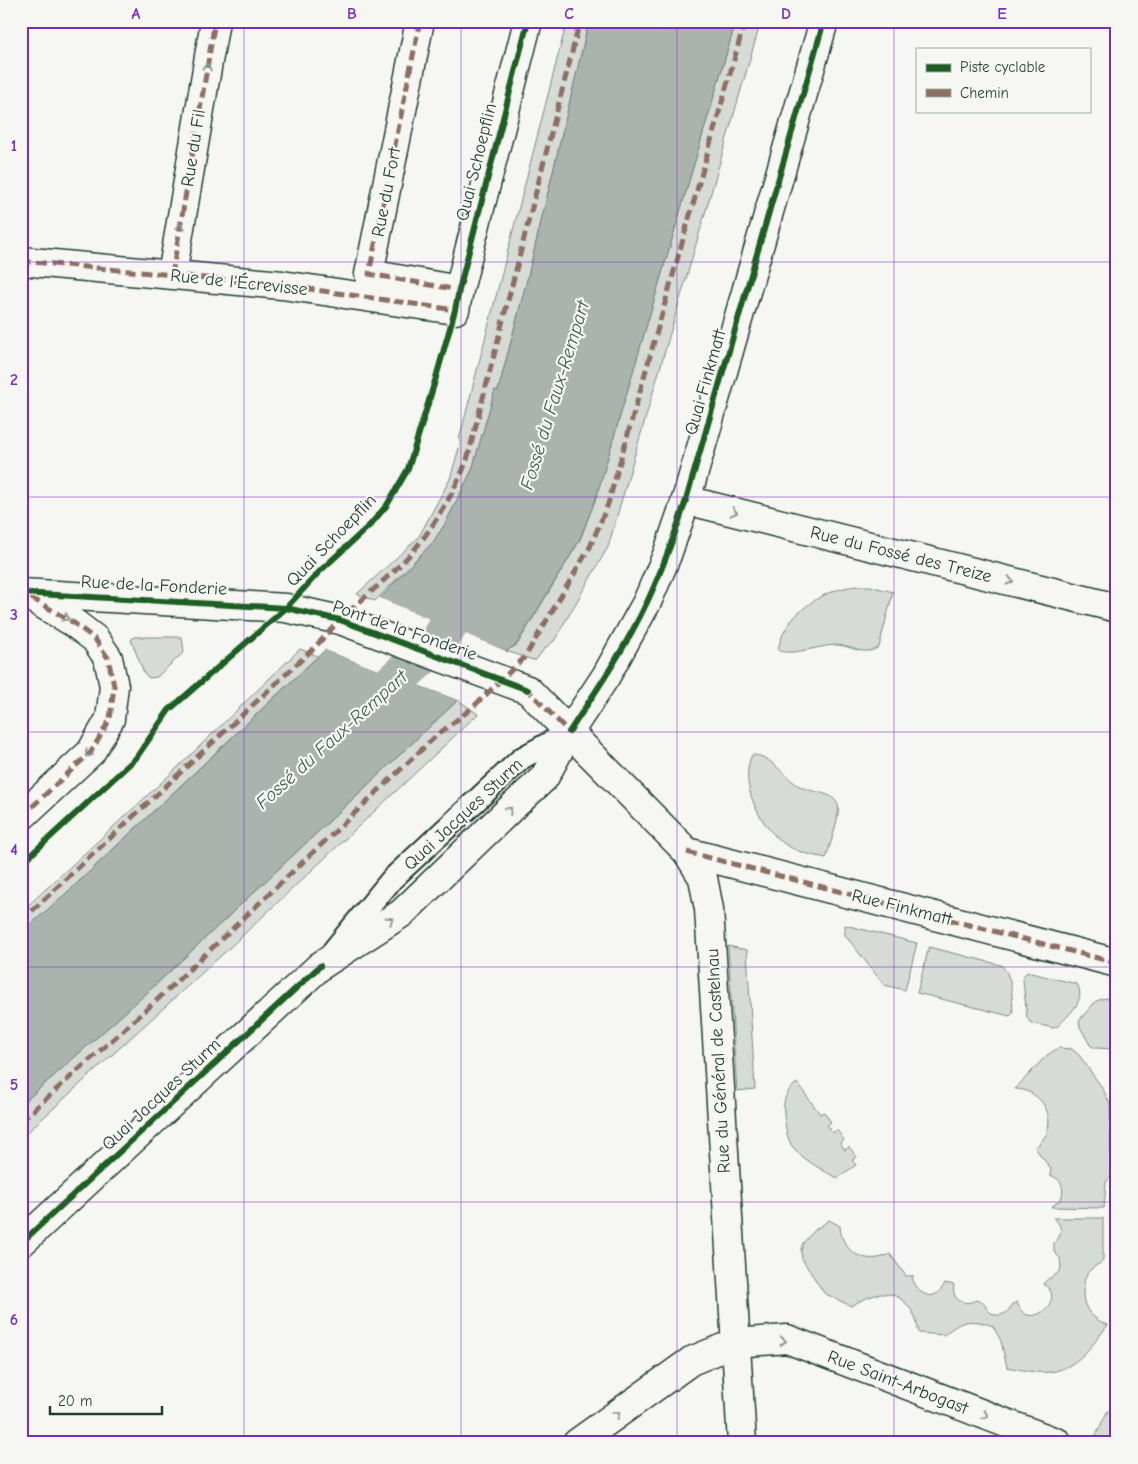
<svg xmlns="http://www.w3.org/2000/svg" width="1138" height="1464" font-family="'Comic Neue',sans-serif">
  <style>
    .green { fill: #d6dbd6; stroke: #7a8c85 }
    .water { fill: #aab3ae; stroke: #72847d }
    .pier { fill: #f6f6f2 }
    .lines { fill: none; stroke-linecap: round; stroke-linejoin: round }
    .canal { stroke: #aab3ae; stroke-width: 39 }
    .service-casing { stroke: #1f3d34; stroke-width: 25 }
    .pedestrian-casing { stroke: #1f3d34; stroke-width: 31 }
    .minor-casing { stroke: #1f3d34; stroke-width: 31 }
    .tertiary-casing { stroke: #1f3d34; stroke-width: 31 }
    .service { stroke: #f6f6f2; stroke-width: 21 }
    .pedestrian { stroke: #f6f6f2; stroke-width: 28 }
    .minor { stroke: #f6f6f2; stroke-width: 28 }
    .tertiary { stroke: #f6f6f2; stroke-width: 28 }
    .quiet { stroke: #8d6e63; stroke-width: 5; stroke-dasharray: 10 5; stroke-linecap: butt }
    .cycleway-casing { stroke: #f6f6f2; stroke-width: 9 }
    .cycleway { stroke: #1b5e20; stroke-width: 6 }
    .oneway { stroke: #8a9a93 }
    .grid { fill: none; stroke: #7b2cbf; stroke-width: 1; stroke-opacity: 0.55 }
    .labels { text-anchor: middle; stroke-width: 4.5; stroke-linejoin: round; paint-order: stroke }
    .street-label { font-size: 18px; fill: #1f3d34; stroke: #f6f6f2 }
    .water-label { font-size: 19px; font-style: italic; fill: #425a52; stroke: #f6f6f2 }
    .neatline { fill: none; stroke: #7b2cbf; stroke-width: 2 }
    .grid-label { font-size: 16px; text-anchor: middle; font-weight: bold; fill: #7b2cbf }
  </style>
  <rect width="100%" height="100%" fill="#f6f6f2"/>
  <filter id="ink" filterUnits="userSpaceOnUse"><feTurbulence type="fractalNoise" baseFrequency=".02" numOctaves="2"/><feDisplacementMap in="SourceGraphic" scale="10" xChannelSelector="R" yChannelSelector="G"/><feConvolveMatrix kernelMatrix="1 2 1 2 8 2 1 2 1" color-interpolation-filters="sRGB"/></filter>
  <g filter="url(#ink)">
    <!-- green -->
    <path class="green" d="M 567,21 L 589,21 L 528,276 L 498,391 L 495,390 L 472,470 L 445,524 L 433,542 L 375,601 L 357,594 L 418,538 L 450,479 L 461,441 L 459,440 Z
      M 736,21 L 761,21 L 608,547 L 554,641 L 544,649 L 536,660 L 533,660 L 506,651 L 517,645 L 580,540 L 596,498 Z
      M 858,586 L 870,586 L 893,592 L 879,647 C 865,657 852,646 837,645 C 820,645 790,657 778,650 C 784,614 824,588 858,586 Z
      M 134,637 L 182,637 L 184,652 L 157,677 L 149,678 L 144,673 L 131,640 Z
      M 300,649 L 318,656 L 72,888 L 21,933 L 21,912 L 175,770 Z
      M 458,700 L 478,714 L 225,952 L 21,1138 L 21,1105 L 149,991 Z
      M 752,755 C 771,754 785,779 801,787 C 812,793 833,791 838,805 C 841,813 829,848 826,858 C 811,855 795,852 782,842 C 760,825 738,783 752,755 Z
      M 845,925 L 917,943 L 905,990 L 884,985 L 845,935 Z
      M 728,946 L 747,950 L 755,1089 L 737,1091 Z
      M 929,947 L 1001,965 C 1013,976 1012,998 1013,1013 L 1010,1016 L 917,993 Z
      M 1027,972 L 1077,984 C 1087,1001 1068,1015 1058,1026 L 1054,1028 L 1031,1023 L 1027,1018 L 1023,980 L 1024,975 Z
      M 1106,998 L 1117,1006 L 1117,1049 L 1095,1048 L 1090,1045 L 1080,1027 L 1079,1021 L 1082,1017 L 1096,1001 Z
      M 1058,1048 L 1072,1049 L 1079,1055 L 1103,1089 L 1110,1104 L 1111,1177 L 1106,1182 L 1104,1208 L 1051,1207 L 1061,1199 C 1065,1188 1062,1179 1050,1175 L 1051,1169 L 1035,1148 C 1040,1143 1045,1138 1047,1132 C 1055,1110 1036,1089 1015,1089 L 1046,1056 Z
      M 797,1083 L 820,1114 L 824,1112 L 831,1122 L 827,1126 L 832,1133 L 837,1130 L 844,1140 L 840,1143 L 845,1150 L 849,1147 L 857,1157 L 852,1160 L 856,1165 L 838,1178 C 826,1173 797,1156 791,1144 C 786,1135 785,1124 784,1114 C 783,1100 785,1092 797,1083 Z
      M 1053,1218 L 1103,1218 L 1103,1261 C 1099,1264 1093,1267 1090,1270 C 1086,1274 1084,1280 1084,1285 C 1080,1304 1089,1318 1108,1325 C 1092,1345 1078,1368 1050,1372 C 1038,1374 1019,1369 1007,1367 L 1001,1341 L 993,1326 C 971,1318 961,1320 944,1335 L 919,1333 C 917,1326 916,1317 912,1311 C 895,1285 873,1293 851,1306 L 824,1293 L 802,1259 L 801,1250 L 803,1243 L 815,1230 L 829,1220 L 840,1226 C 841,1253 867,1266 890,1254 L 906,1276 L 914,1276 L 912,1278 C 919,1296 935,1304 945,1283 L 954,1285 C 951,1299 963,1307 976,1300 L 984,1303 C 989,1318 1006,1320 1012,1304 L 1017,1302 C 1026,1335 1070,1299 1043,1284 C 1048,1276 1057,1278 1061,1268 L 1060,1258 L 1054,1252 L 1054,1243 C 1063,1235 1063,1225 1053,1218 Z
      M 1117,1402 L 1117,1443 L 1097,1442 L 1095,1437 L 1107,1412 Z"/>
    <!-- water -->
    <path class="water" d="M 589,21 L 736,21 L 596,498 L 579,541 L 516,645 L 506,651 L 446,627 L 380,598 L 433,542 L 445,524 L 472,470 L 495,390 L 498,391 L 528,276 Z
      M 325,650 L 458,700 L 149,991 L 21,1105 L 21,933 L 72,888 Z"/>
    <!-- pier -->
    <path class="pier" d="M 380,598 L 506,651 L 504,653 L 445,630 L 378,600 Z
      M 327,648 L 399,675 L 460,698 L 458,700 L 325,650 Z"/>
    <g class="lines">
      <!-- canal -->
      <path class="canal" d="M 360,712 L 439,641 L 474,581"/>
      <!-- service casing -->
      <g class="service-casing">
        <path id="service" d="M 333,951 L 392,879 L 522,758 L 569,732"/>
      </g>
      <!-- pedestrian casing -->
      <g class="pedestrian-casing">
        <path id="pedestrian" d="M 687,852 L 1117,963"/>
      </g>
      <!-- minor casing -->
      <g class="minor-casing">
        <path id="minor" d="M 420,21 L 369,274 L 459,290
          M 21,261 L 282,285 L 455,310 L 459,290 L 528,21
          M 172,275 L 215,21
          M 686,500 L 1117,608
          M 21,593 L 286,608 L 340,620 L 528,690 L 569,732
          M 21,817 L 91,752 L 110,719 L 114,686 L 108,658 L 95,639 L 74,623 L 27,595
          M 577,1443 L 691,1361 L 735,1343 L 787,1339 L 1058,1443"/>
      </g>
      <!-- tertiary casing -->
      <g class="tertiary-casing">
        <path id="tertiary" d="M 569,732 L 687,852 L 703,878 L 709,909 L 742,1443
          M 21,1243 L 320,966 L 402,913 L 508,811 L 544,778 L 569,732 L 606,676 L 647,602 L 667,555 L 686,500 L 824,21"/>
      </g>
      <!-- service -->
      <use href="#service" class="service"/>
      <!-- pedestrian -->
      <use href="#pedestrian" class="pedestrian"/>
      <!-- minor -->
      <use href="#minor" class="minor"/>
      <!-- tertiary -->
      <use href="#tertiary" class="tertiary"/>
      <!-- quiet -->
      <path class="quiet" d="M 420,21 L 369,274 L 459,290
        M 21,261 L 282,285 L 455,310 L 456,307
        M 172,275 L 215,21
        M 524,689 L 528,690 L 569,732
        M 21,817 L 91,752 L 110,719 L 114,686 L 108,658 L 95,639 L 74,623 L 28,596
        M 687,852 L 1117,963
        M 21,921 L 314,648 C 323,639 331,629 340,620 C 367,594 399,570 422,540 C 440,516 456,488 467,460 L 580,21
        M 21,1121 L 157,1000 L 436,736 L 472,708 L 525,657 L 590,547 L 608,504 L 745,21"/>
      <!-- cycleway casing -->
      <g class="cycleway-casing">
        <path id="cycleway" d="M 21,593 L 286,608 L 340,620 L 528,690
          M 569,732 C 597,690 626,647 648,600 C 663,568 675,534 686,500 L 824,21
          M 21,864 L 136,758 L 169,710 L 286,608 L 320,571 L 370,525 L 387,505 L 408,469 L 435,381 L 455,310 L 459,290 L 528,21
          M 21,1243 L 320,966"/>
      </g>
      <!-- cycleway -->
      <use href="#cycleway" class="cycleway"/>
    </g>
    <!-- one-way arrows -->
    <defs><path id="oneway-chevron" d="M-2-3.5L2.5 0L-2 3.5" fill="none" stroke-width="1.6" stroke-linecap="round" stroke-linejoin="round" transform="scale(1.25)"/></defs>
    <g class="oneway">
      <use href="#oneway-chevron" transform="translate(207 67) rotate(-80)"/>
      <use href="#oneway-chevron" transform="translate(180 227) rotate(-81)"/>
      <use href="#oneway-chevron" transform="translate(734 512) rotate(14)"/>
      <use href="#oneway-chevron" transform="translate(1010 581) rotate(14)"/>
      <use href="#oneway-chevron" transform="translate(66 618) rotate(30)"/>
      <use href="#oneway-chevron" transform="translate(88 754) rotate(132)"/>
      <use href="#oneway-chevron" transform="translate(509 810) rotate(-43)"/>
      <use href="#oneway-chevron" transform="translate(390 920) rotate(-33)"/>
      <use href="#oneway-chevron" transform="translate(783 1341) rotate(3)"/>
      <use href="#oneway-chevron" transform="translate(617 1414) rotate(-36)"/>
      <use href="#oneway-chevron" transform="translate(985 1415) rotate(21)"/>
    </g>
  </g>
  <!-- grid -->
  <path class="grid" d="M 244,21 L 244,1443M 461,21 L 461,1443M 677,21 L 677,1443M 894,21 L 894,1443M 21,262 L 1117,262M 21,497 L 1117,497M 21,732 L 1117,732M 21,967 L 1117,967M 21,1202 L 1117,1202"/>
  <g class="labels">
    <!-- street labels -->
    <g class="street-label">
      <text transform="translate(193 148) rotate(-81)" y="6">Rue du Fil</text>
      <text transform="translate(476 162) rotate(-76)" y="6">Quai Schoepflin</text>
      <text transform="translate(386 192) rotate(-79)" y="6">Rue du Fort</text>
      <text transform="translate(239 282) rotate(6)" y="6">Rue de l'Écrevisse</text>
      <text transform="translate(705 382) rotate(-74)" y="6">Quai Finkmatt</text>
      <text transform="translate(331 540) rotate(-46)" y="6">Quai Schoepflin</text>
      <text transform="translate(901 554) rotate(14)" y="6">Rue du Fossé des Treize</text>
      <text transform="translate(154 585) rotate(3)" y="6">Rue de la Fonderie</text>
      <text transform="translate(405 630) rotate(19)" y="6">Pont de la Fonderie</text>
      <text transform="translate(463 814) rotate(-43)" y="6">Quai Jacques Sturm</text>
      <text transform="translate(902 907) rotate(14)" y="6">Rue Finkmatt</text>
      <text transform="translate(718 1061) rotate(-93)" y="6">Rue du Général de Castelnau</text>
      <text transform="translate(161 1094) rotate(-43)" y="6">Quai Jacques Sturm</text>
      <text transform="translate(898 1382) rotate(21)" y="6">Rue Saint-Arbogast</text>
    </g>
    <!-- water labels -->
    <g class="water-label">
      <text transform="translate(554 395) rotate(-73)" y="7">Fossé du Faux-Rempart</text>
      <text transform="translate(331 739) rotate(-42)" y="7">Fossé du Faux-Rempart</text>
    </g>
  </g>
  <!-- margin -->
  <rect width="1138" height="1464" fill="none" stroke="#f6f6f2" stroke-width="55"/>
  <!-- legend -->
  <rect x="916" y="48" width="175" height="65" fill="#f6f6f2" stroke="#a0aca6"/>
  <rect x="926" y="64" width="25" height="8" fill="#1b5e20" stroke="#a0aca6"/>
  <text x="960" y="72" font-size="15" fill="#1f3d34">Piste cyclable</text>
  <rect x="926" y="89" width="25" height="8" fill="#8d6e63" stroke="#a0aca6"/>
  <text x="960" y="98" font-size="15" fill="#1f3d34">Chemin</text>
  <!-- scale -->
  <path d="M50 1406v8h112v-8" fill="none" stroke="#1f3d34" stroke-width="2.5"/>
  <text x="58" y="1406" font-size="15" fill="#1f3d34" stroke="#f6f6f2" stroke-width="4" paint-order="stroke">20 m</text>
  <rect x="28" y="28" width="1082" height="1408" class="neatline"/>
  <g class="grid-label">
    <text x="136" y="19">A</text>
    <text x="352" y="19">B</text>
    <text x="569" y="19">C</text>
    <text x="786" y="19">D</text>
    <text x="1002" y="19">E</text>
    <text x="14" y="151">1</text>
    <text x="14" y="385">2</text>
    <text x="14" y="620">3</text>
    <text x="14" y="855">4</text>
    <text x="14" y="1090">5</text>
    <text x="14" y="1325">6</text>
  </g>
</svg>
